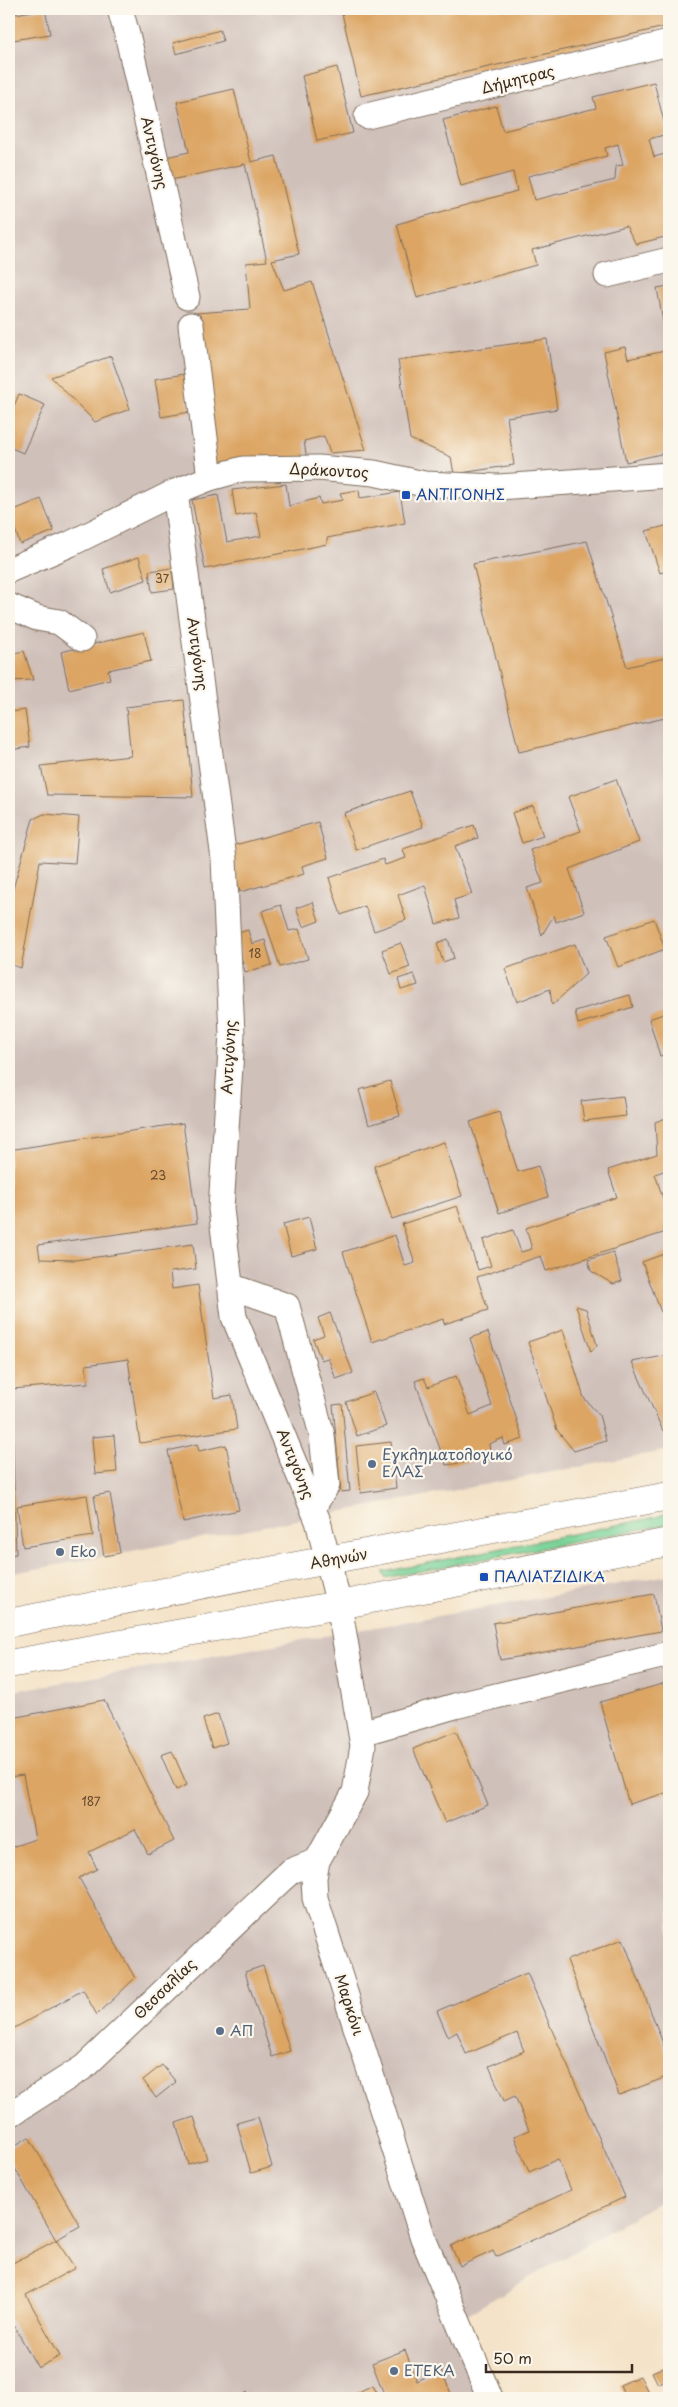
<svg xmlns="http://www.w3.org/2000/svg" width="678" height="2407" font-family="'Playpen Sans',sans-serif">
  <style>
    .industrial { fill: #cfc0ba }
    .green { fill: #78d197; stroke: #5a7e5a }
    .building { fill: #dca563; fill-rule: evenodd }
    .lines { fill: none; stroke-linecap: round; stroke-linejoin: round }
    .minor-casing { stroke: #7c6b5a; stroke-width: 27 }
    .highway-casing { stroke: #7c6b5a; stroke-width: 29 }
    .minor { stroke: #fff; stroke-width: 25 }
    .highway { stroke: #fff; stroke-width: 28 }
    .transit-dot { fill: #1a4fb4; stroke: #fbf7ec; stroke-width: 2 }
    .service-dot { fill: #5c6f8a; stroke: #fbf7ec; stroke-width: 2 }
    .labels { text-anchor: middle; stroke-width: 4.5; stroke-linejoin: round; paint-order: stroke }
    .number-label { font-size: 12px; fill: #63492f }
    .street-label { font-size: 15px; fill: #3b2a1e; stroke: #fbf7ec }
    .transit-label { font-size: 15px; fill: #164399; stroke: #fbf7ec; text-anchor: start }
    .service-label { font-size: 15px; fill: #4e5e75; stroke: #fbf7ec; text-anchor: start }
  </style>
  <rect width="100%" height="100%" fill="#fbf7ec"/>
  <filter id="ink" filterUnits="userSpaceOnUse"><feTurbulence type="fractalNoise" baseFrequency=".02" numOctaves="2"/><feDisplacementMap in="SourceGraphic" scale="10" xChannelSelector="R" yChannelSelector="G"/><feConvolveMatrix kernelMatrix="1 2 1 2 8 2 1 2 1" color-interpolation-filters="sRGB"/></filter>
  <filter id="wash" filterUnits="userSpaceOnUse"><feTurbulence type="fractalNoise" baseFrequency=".0096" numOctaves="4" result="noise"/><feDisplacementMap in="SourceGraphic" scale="20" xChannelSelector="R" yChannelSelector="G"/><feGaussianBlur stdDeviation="1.12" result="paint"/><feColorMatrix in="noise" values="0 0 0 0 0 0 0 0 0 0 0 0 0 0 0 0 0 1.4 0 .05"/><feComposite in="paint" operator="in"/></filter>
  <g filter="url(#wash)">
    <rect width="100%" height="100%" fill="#f4e3c8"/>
    <!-- industrial -->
    <path class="industrial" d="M 9,9 L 669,9 L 669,1450 L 9,1574 Z
      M 669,1575 L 669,2196 L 449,2325 L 479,2398 L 9,2398 L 9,1692 Z"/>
    <!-- green -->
    <path class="green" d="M 669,1512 L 669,1524 L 385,1578 L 383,1572 L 656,1517 Z"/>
    <g id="blocks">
      <!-- building -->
      <path class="building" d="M 45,9 L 50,34 L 13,40 L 9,46 L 9,15 Z
        M 341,9 L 669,9 L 669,26 L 361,96 Z
        M 220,30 L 223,41 L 176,54 L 173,43 Z
        M 337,67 L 353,133 L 317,141 L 302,76 Z
        M 654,82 L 667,134 L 649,139 L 654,157 L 669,153 L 669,236 L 636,244 L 626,226 L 532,250 L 536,265 L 417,298 L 397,224 L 517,191 L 513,172 L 461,186 L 443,120 L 496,106 L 503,131 L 596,108 L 593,97 ZM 618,144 L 623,165 L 616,166 L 615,180 L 534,200 L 528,176 L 607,156 L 605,148 Z
        M 234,89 L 251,162 L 276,156 L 299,254 L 272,260 L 284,290 L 312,282 L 366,450 L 330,453 L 324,436 L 304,441 L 307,461 L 213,466 L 196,313 L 250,309 L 246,263 L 267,261 L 245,164 L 171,180 L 166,157 L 189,152 L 177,102 Z
        M 669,286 L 669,344 L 667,344 L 657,288 Z
        M 547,339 L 557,409 L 507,417 L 514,465 L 454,474 L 451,457 L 410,439 L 398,360 Z
        M 625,347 L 628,359 L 665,351 L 669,372 L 669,452 L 626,462 L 604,352 Z
        M 111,356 L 130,409 L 95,422 L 51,377 Z
        M 184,374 L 190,412 L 161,417 L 155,379 Z
        M 19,394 L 45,405 L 23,453 L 9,447 L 9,404 L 14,406 Z
        M 286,484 L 289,506 L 319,498 L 321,504 L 343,500 L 340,493 L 359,490 L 360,498 L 400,492 L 405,523 L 327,538 L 327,544 L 205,569 L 192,500 L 218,495 L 227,542 L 261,536 L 256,512 L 236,516 L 232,490 Z
        M 41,499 L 54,531 L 20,544 L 9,512 Z
        M 669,525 L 669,570 L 660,573 L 646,531 Z
        M 587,541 L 627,667 L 669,657 L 669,717 L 519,752 L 473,564 Z
        M 139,557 L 146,580 L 110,592 L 103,569 Z
        M 172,568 L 174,589 L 152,592 L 149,571 Z
        M 144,632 L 151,661 L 108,670 L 110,679 L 69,689 L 61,652 Z
        M 24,651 L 33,680 L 9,681 L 9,654 Z
        M 184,700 L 193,797 L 47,795 L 41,766 L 131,756 L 126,707 Z
        M 25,710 L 30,747 L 9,750 L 9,712 Z
        M 616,779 L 639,842 L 569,869 L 584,912 L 556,922 L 554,915 L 542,935 L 527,888 L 543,883 L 530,850 L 581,831 L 568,797 Z
        M 410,791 L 423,827 L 356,850 L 344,813 Z
        M 533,806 L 543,836 L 522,843 L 512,813 Z
        M 44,814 L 79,817 L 75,863 L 40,861 L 21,968 L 9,964 L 9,903 L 33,819 Z
        M 318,822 L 328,858 L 302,866 L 304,874 L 240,892 L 228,847 Z
        M 474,825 L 478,838 L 455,846 L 472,894 L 454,900 L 459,918 L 436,924 L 425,885 L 398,895 L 406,920 L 374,931 L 365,906 L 341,915 L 329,878 L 383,859 L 385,865 L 406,858 L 403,849 Z
        M 313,902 L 319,921 L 303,927 L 296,908 Z
        M 281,905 L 289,931 L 299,929 L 308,959 L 280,967 L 262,911 Z
        M 654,919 L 665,949 L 618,967 L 606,936 Z
        M 248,930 L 252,944 L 265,940 L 272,965 L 245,972 L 235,934 Z
        M 448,939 L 454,958 L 443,962 L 437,943 Z
        M 401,943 L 410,967 L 391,974 L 382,950 Z
        M 575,944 L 586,974 L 552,1005 L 550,989 L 517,1002 L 505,969 Z
        M 414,974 L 418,985 L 401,990 L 398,979 Z
        M 630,995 L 633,1007 L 578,1024 L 575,1011 Z
        M 669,1012 L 669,1053 L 660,1056 L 649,1019 Z
        M 390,1081 L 400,1116 L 369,1125 L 359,1090 Z
        M 623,1096 L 626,1116 L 584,1121 L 581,1101 Z
        M 499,1112 L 518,1172 L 538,1166 L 548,1197 L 499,1213 L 470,1122 Z
        M 669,1117 L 669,1169 L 655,1174 L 669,1217 L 669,1231 L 546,1271 L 541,1256 L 477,1277 L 488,1310 L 444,1324 L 443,1319 L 372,1342 L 343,1252 L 395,1235 L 405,1266 L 415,1263 L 402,1224 L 457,1206 L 478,1270 L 491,1266 L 483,1240 L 513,1230 L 521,1252 L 532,1249 L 526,1228 L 617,1197 L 608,1170 L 657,1154 L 655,1122 Z
        M 183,1123 L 197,1223 L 38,1245 L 40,1259 L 75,1260 L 193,1244 L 196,1269 L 170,1272 L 172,1289 L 198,1285 L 214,1398 L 232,1395 L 237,1429 L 140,1443 L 128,1359 L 86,1365 L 88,1383 L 11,1389 L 16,1554 L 9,1555 L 9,1150 Z
        M 444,1142 L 462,1196 L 392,1219 L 374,1166 Z
        M 309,1217 L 317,1249 L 291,1256 L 283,1224 Z
        M 613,1252 L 622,1281 L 613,1284 L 591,1271 L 588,1260 Z
        M 669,1252 L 669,1309 L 661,1312 L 642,1262 Z
        M 576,1306 L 586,1309 L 597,1345 L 591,1352 Z
        M 330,1313 L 353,1373 L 336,1379 L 328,1358 L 321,1360 L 313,1339 L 324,1335 L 318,1318 Z
        M 563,1330 L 584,1398 L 599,1415 L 606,1441 L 574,1451 L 557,1430 L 528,1342 Z
        M 488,1332 L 523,1439 L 505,1445 L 503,1438 L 489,1444 L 491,1459 L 446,1465 L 415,1381 L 424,1378 L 428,1387 L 456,1376 L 470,1415 L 492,1406 L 470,1338 Z
        M 669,1355 L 669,1429 L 663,1431 L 632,1362 Z
        M 374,1392 L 386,1426 L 357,1436 L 346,1402 Z
        M 342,1404 L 350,1491 L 341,1492 L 333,1405 Z
        M 114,1435 L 117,1472 L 95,1474 L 92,1437 Z
        M 391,1442 L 396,1488 L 361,1493 L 356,1446 Z
        M 197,1444 L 199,1451 L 226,1445 L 239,1510 L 183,1522 L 168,1451 Z
        M 110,1493 L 120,1553 L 104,1556 L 94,1496 Z
        M 87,1495 L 93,1536 L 23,1547 L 17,1506 Z
        M 654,1594 L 661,1631 L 500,1660 L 493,1623 Z
        M 669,1682 L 669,1792 L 629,1804 L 600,1702 Z
        M 104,1700 L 174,1841 L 148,1854 L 135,1829 L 89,1852 L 97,1869 L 79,1878 L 135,1978 L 97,2015 L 83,1990 L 9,2031 L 9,1848 L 35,1839 L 23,1775 L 9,1777 L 9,1727 L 14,1726 L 12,1718 Z
        M 218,1714 L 227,1743 L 212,1748 L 203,1719 Z
        M 456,1731 L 488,1805 L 445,1823 L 413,1749 Z
        M 172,1751 L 187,1785 L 176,1790 L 161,1755 Z
        M 623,1939 L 669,2059 L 669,2076 L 619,2095 L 567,1960 Z
        M 263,1966 L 290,2051 L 272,2057 L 245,1972 Z
        M 527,1973 L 625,2197 L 496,2257 L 493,2251 L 460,2266 L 451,2246 L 571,2190 L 558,2159 L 529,2172 L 514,2136 L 529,2130 L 515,2096 L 504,2101 L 489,2066 L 524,2051 L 517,2033 L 466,2054 L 457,2032 L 448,2037 L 437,2011 Z
        M 162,2065 L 176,2082 L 156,2098 L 143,2080 Z
        M 194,2117 L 207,2159 L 188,2164 L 176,2123 Z
        M 258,2117 L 272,2167 L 251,2173 L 237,2123 Z
        M 29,2137 L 80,2226 L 56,2240 L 75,2268 L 26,2295 L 60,2356 L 38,2368 L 9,2317 L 9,2265 L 56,2240 L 9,2158 L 9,2149 Z
        M 405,2350 L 417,2381 L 441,2370 L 453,2398 L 356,2398 L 354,2394 L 373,2385 L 378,2397 L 384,2394 L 372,2363 Z
        M 664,2367 L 669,2378 L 658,2384 L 652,2372 Z
        M 640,2376 L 651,2398 L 626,2398 L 620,2385 Z
        M 247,2392 L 251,2398 L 238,2398 Z"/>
    </g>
  </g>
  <g filter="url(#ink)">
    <use href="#blocks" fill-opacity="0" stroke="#7c6b5a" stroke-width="1"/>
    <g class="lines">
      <!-- minor casing -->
      <g class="minor-casing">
        <path id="minor" d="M 120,9 L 129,42 L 187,297
          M 367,116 L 669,43
          M 607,275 L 669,260
          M 191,325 L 210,478
          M 175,492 L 224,859 L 232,1034 L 221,1209 L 234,1317 L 318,1521 L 339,1605 L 363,1746 L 355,1792 L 317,1861 L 314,1878 L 315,1898 L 423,2238 L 490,2398
          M 9,570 L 70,544 L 175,492 L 210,478 L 243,469 L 318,468 L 374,473 L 424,484 L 498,487 L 669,475
          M 9,606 L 37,618 L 59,622 L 82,639
          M 230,1286 L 287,1306 L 322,1435 L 327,1485 L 313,1507
          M 361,1733 L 455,1706 L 669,1654
          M 9,2115 L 84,2067 L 280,1881 L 291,1871 L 317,1861"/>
      </g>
      <!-- highway casing -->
      <g class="highway-casing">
        <path id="highway" d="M 9,1623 L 275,1570 L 669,1496
          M 9,1664 L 339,1605 L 669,1542"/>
      </g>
      <!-- minor -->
      <use href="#minor" class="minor"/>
      <!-- highway -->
      <use href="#highway" class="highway"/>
    </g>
  </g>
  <!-- markers -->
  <g class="transit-dot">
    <rect x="401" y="490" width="10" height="10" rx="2.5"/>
    <rect x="479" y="1572" width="10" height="10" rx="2.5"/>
  </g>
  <g class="service-dot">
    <circle cx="372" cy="1464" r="5"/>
    <circle cx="60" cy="1552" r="5"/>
    <circle cx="220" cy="2031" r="5"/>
    <circle cx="394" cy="2371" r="5"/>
  </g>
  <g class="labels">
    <!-- number labels -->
    <g class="number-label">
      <text x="162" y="583">37</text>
      <text x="255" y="958">18</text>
      <text x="158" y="1180">23</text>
      <text x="91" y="1806">187</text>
    </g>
    <!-- street labels -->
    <g class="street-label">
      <text transform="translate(518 80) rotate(-14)" y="5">Δήμητρας</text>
      <text transform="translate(154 153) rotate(77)" y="5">Αντιγόνης</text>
      <text transform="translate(329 471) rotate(3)" y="5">Δράκοντος</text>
      <text transform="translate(197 654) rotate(82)" y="5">Αντιγόνης</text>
      <text transform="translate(229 1057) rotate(-87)" y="5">Αντιγόνης</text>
      <text transform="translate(295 1464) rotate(68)" y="5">Αντιγόνης</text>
      <text transform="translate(339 1559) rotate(-10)" y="5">Αθηνών</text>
      <text transform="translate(165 1989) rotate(-44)" y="5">Θεσσαλίας</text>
      <text transform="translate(349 2005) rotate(72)" y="5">Μαρκόνι</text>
    </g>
    <!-- transit labels -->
    <g class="transit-label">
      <text x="416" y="500">ΑΝΤΙΓΟΝΗΣ</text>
      <text x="494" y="1582">ΠΑΛΙΑΤΖΙΔΙΚΑ</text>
    </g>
    <!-- service labels -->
    <g class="service-label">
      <text x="382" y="1460">Εγκληματολογικό<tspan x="382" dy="17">ΕΛΑΣ</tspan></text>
      <text x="70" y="1557">Eko</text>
      <text x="230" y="2036">ΑΠ</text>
      <text x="404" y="2376">ΕΤΕΚΑ</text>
    </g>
  </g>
  <!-- margin -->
  <rect width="678" height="2407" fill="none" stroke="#fbf7ec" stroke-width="30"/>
  <!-- scale -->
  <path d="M486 2364v8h146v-8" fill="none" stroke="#3b2a1e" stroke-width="2.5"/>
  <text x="493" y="2364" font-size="15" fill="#3b2a1e" stroke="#fbf7ec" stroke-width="4" paint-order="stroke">50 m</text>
</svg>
